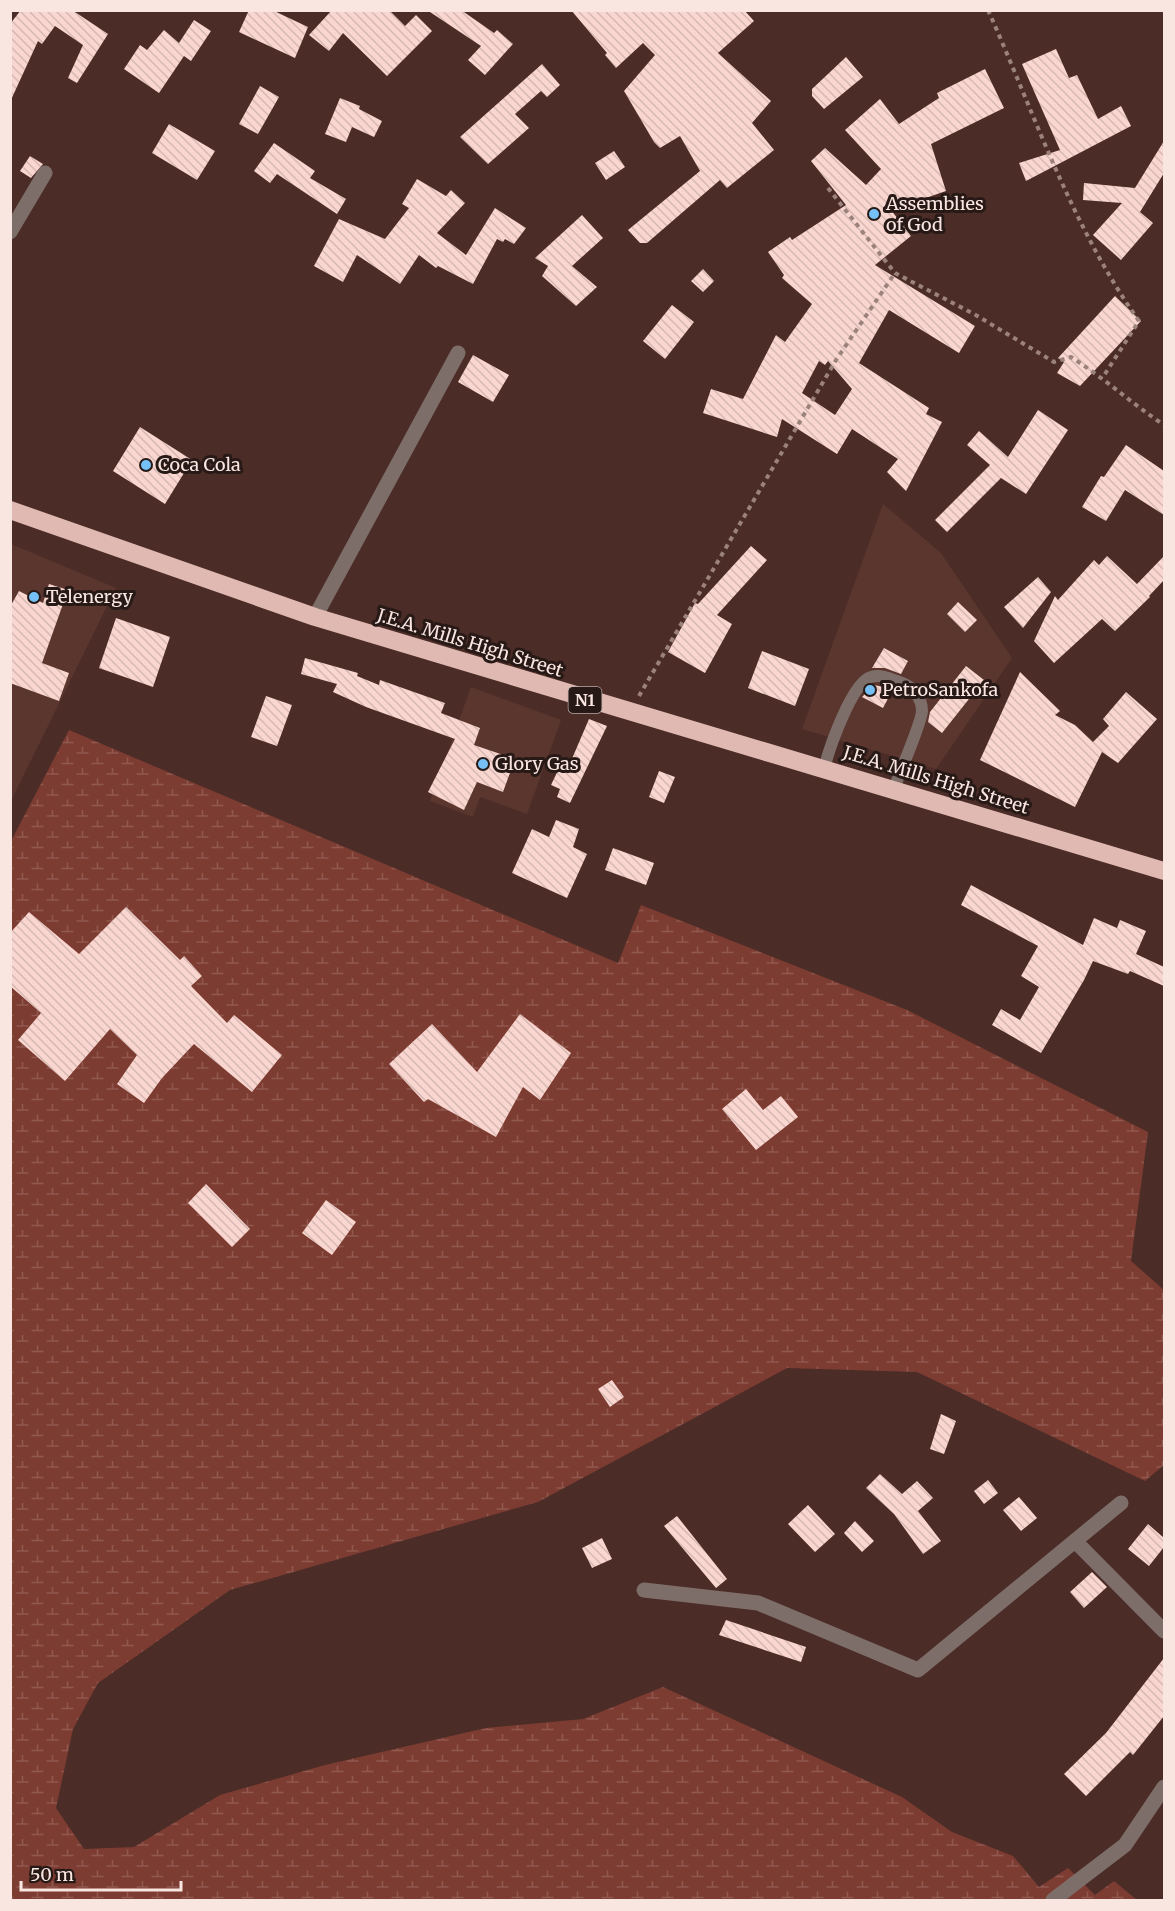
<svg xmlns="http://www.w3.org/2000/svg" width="1175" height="1911" font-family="Merriweather,serif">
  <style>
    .built { fill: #5b362f }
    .wetland { fill: url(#wetland-marsh) }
    .building { fill: url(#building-back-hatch); fill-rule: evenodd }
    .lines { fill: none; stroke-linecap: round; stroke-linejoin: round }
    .path { stroke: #9c827d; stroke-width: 4; stroke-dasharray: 4.5 4.5; stroke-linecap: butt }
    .lane { stroke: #7e6e6a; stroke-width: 12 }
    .street { stroke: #7e6e6a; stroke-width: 15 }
    .highway { stroke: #e0b9b2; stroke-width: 18 }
    .poi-dot { fill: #75c0f6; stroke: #271916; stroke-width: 2 }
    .labels { text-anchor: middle; stroke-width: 6; stroke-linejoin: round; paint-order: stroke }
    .shield { fill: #271916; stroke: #bba8a4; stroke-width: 1.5 }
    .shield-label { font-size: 16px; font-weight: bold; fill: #fae6e1 }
    .poi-label { font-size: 18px; fill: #fae6e1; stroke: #271916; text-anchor: start }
    .street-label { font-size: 18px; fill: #fae6e1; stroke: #271916 }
  </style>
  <defs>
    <pattern id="wetland-marsh" width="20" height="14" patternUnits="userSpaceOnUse" patternTransform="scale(1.5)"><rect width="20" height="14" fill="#7d3c31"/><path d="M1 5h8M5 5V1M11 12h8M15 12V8" fill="none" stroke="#90584f"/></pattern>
    <pattern id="building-back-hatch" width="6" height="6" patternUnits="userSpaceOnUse" patternTransform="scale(1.5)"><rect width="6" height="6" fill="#f9d6cf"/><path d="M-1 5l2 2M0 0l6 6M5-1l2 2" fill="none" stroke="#d6b9b3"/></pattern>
  </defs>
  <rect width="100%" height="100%" fill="#4b2c27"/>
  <!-- built -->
  <path class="built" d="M 883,504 L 941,553 L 1012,658 L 936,769 L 802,729 Z
    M 11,544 L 116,588 L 11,801 Z
    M 471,687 L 561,720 L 527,814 L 480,797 L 473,817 L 430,801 Z"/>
  <!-- wetland -->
  <path class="wetland" d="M 69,730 L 618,963 L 641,905 L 907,1010 L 1148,1132 L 1131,1261 L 1164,1290 L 1164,1465 L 1145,1481 L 917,1372 L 787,1368 L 538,1502 L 230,1590 L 98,1683 L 73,1729 L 56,1808 L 84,1849 L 134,1847 L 220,1795 L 325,1765 L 486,1728 L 583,1719 L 663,1687 L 902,1797 L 952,1832 L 1013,1856 L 1039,1887 L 1068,1868 L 1095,1895 L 1114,1881 L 1137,1900 L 11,1900 L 11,841 Z"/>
  <!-- building -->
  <path class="building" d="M 21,10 L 72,10 L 108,34 L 77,83 L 68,78 L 83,45 L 55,26 L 42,44 L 38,41 L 10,102 L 10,24 Z
    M 249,10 L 272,10 L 308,27 L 295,58 L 239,32 Z
    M 332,10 L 389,10 L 405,26 L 416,15 L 432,31 L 387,76 L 343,33 L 329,51 L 309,35 Z
    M 427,10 L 461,10 L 494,33 L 497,30 L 513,44 L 485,75 L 468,60 L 481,46 Z
    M 571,10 L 744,10 L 754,21 L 718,53 L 771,101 L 752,123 L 774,150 L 727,188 L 720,180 L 647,243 L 640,243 L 628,230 L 700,171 L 680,136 L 660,148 L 654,142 L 624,91 L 655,55 L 643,43 L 616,68 L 605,55 L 607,53 Z
    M 194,20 L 211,31 L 191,61 L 184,56 L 159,93 L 124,69 L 140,45 L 147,50 L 164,30 L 179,43 Z
    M 1056,49 L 1069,78 L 1077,75 L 1098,119 L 1121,106 L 1131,126 L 1026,181 L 1019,163 L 1060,150 L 1022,64 Z
    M 846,57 L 863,77 L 824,109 L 812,96 L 812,89 Z
    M 542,64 L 560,85 L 547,97 L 541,91 L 515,114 L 529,128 L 488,164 L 460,137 Z
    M 985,69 L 1004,108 L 931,144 L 946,191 L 891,210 L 911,236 L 875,265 L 975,326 L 959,353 L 889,310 L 859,363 L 929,408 L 926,414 L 942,422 L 906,491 L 887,472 L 898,459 L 852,429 L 837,454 L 782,419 L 777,437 L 703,413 L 711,389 L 743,399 L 776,335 L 785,342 L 812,304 L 782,278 L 784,275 L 768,252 L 790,237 L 792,240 L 846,205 L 811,161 L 825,148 L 866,185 L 881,169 L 845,130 L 880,99 L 899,124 L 939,98 L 937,93 ZM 819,361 L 825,365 L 828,361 L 852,389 L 835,415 L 802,393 Z
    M 260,86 L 279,97 L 258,134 L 239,124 Z
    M 340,98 L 360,106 L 359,109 L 382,121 L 374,137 L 352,127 L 346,142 L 325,134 Z
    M 169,124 L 215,151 L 197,180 L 152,153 Z
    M 1164,141 L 1164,173 L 1140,212 L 1153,223 L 1121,260 L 1093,235 L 1122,203 L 1083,200 L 1084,183 L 1135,188 Z
    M 274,143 L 315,171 L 310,178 L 346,199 L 337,214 L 277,174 L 270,183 L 254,171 Z
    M 614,151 L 625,167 L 606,180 L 595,163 Z
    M 30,156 L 43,164 L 31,178 L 20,171 Z
    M 417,179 L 446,196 L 451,190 L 465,203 L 437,233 L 466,255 L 495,208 L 526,228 L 514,244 L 505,239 L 503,242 L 497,239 L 473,284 L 438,266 L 436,268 L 419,255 L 400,284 L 357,255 L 343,282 L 314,266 L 339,219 L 385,239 L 409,208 L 402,204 Z
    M 582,215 L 603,238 L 572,266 L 597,287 L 576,306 L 542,276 L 548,266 L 535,258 Z
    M 703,269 L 714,281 L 703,292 L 691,281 Z
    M 1115,296 L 1141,321 L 1080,386 L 1057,373 L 1064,362 L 1058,358 Z
    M 672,305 L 694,322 L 665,359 L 643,341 Z
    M 473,355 L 509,375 L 493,402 L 458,382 Z
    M 1038,410 L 1068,430 L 1026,494 L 1001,478 L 947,532 L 935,520 L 990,465 L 967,445 L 979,431 L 1008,457 Z
    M 140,427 L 192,460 L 165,504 L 113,471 Z
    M 1126,445 L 1164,471 L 1164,515 L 1125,490 L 1106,521 L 1082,507 L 1101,476 L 1104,477 Z
    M 751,546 L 767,560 L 717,615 L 732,624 L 705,673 L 668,652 L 695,603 L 698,604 Z
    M 1107,556 L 1137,584 L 1164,556 L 1164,580 L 1149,596 L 1150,597 L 1115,631 L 1102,619 L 1054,663 L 1034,641 L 1055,596 L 1058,600 L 1094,560 L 1099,565 Z
    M 1038,577 L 1051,592 L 1023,628 L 1004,607 Z
    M 49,584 L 68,590 L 42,663 L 69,673 L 59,701 L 10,683 L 10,607 L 19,591 L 43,603 Z
    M 958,602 L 977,620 L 965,632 L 947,614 Z
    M 116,618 L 170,637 L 153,687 L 99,668 Z
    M 884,648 L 908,661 L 901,674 L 885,668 L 872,668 Z
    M 762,651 L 809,669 L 795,706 L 748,688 Z
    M 305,658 L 358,673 L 357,676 L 379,685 L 380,680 L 445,703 L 441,713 L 480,728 L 474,745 L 515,759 L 503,792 L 477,782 L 464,810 L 428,792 L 455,739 L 366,707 L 333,692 L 337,684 L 301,674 Z
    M 966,666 L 984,680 L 942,733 L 928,722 L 930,712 Z
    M 1020,672 L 1060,711 L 1055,715 L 1075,725 L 1093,742 L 1109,726 L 1103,719 L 1126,692 L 1157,719 L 1118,763 L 1102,752 L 1075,807 L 980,760 Z
    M 874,685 L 893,689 L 883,708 L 862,697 Z
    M 266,696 L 292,705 L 277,746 L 251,737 Z
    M 589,719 L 607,726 L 570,803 L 557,797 L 560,789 L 551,785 L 564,758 L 571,761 Z
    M 659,771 L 675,777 L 664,803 L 649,797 Z
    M 556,820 L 579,829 L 573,847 L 587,854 L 567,898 L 512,873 L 532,829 L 549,837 Z
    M 613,848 L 654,863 L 646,885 L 605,870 Z
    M 971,885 L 1083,945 L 1094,918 L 1117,928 L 1120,920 L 1146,931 L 1136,954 L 1164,967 L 1164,986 L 1130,971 L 1128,974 L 1093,961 L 1084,980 L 1041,1053 L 992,1025 L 1001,1009 L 1020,1020 L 1039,987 L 1021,976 L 1038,946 L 961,905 Z
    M 126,907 L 180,960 L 184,956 L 202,976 L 191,986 L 227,1023 L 234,1015 L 282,1055 L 252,1092 L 194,1044 L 162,1078 L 144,1103 L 117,1084 L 137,1055 L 110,1029 L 65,1081 L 18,1040 L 41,1013 L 10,986 L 10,933 L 29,912 L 79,954 Z
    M 520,1014 L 571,1053 L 540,1100 L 523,1087 L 496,1137 L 428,1099 L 424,1102 L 389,1064 L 432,1024 L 477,1072 Z
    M 746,1089 L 763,1110 L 781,1096 L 798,1117 L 756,1150 L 722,1109 Z
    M 206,1184 L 250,1229 L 232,1247 L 188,1203 Z
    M 326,1200 L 356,1222 L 332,1255 L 302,1233 Z
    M 612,1380 L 624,1397 L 610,1407 L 598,1389 Z
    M 941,1414 L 956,1421 L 944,1454 L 930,1449 Z
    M 880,1474 L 902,1494 L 917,1481 L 933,1498 L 918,1511 L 941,1541 L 923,1554 L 894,1514 L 866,1488 Z
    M 988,1480 L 998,1493 L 984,1504 L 974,1491 Z
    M 1019,1497 L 1037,1518 L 1021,1531 L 1003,1510 Z
    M 808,1505 L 835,1534 L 815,1552 L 788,1524 Z
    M 677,1516 L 727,1579 L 716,1588 L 664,1526 Z
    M 855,1521 L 874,1541 L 862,1552 L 844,1533 Z
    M 1148,1524 L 1164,1538 L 1164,1547 L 1149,1566 L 1128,1549 Z
    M 602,1538 L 612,1559 L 592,1568 L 582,1548 Z
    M 1092,1572 L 1107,1587 L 1084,1608 L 1070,1592 Z
    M 726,1620 L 806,1647 L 801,1662 L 719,1635 Z
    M 1164,1658 L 1164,1716 L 1133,1755 L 1130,1752 L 1086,1796 L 1064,1774 L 1106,1733 Z"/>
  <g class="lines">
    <!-- path -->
    <path class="path" d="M 988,10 C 1035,115 1072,227 1139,321 L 1103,377
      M 828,188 L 895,273 L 974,314 L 1054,362 L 1071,357 C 1104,378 1131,403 1164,425
      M 639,696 L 836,360 L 895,273"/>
    <!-- lane -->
    <path class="lane" d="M 824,769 C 829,749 852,682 871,677 C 882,674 891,679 902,683 C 913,687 922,698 922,711 C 922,722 899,774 894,789"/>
    <!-- street -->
    <path class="street" d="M 10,232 L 45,173
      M 315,617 L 458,353
      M 1075,1541 L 1164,1631
      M 644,1590 L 758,1603 L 918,1670 L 1121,1503
      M 1053,1900 L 1125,1845 L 1164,1787"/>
    <!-- highway -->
    <path class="highway" d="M 10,510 L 315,617 L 1164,871"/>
  </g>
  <!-- markers -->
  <g class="poi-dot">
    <circle cx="874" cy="214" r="6"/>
    <circle cx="146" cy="465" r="6"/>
    <circle cx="34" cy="597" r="6"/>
    <circle cx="870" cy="690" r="6"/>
    <circle cx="483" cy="764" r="6"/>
  </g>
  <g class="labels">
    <!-- shield labels -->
    <rect class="shield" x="568.5" y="687" width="33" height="26" rx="4.5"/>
    <g class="shield-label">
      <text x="585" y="706">N1</text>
    </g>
    <!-- poi labels -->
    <g class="poi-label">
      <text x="886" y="210">Assemblies<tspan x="886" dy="21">of God</tspan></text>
      <text x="158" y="471">Coca Cola</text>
      <text x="46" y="603">Telenergy</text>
      <text x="882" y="696">PetroSankofa</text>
      <text x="495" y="770">Glory Gas</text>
    </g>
    <!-- street labels -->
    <g class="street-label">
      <text transform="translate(470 643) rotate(17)" y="6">J.E.A. Mills High Street</text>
      <text transform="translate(936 780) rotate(17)" y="6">J.E.A. Mills High Street</text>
    </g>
  </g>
  <!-- border -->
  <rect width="1175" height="1911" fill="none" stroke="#fae6e1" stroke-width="24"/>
  <!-- scale -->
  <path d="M21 1881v9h160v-9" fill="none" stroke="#fae6e1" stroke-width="3"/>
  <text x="30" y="1881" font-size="18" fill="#fae6e1" stroke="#271916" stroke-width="4.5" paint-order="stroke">50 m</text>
</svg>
